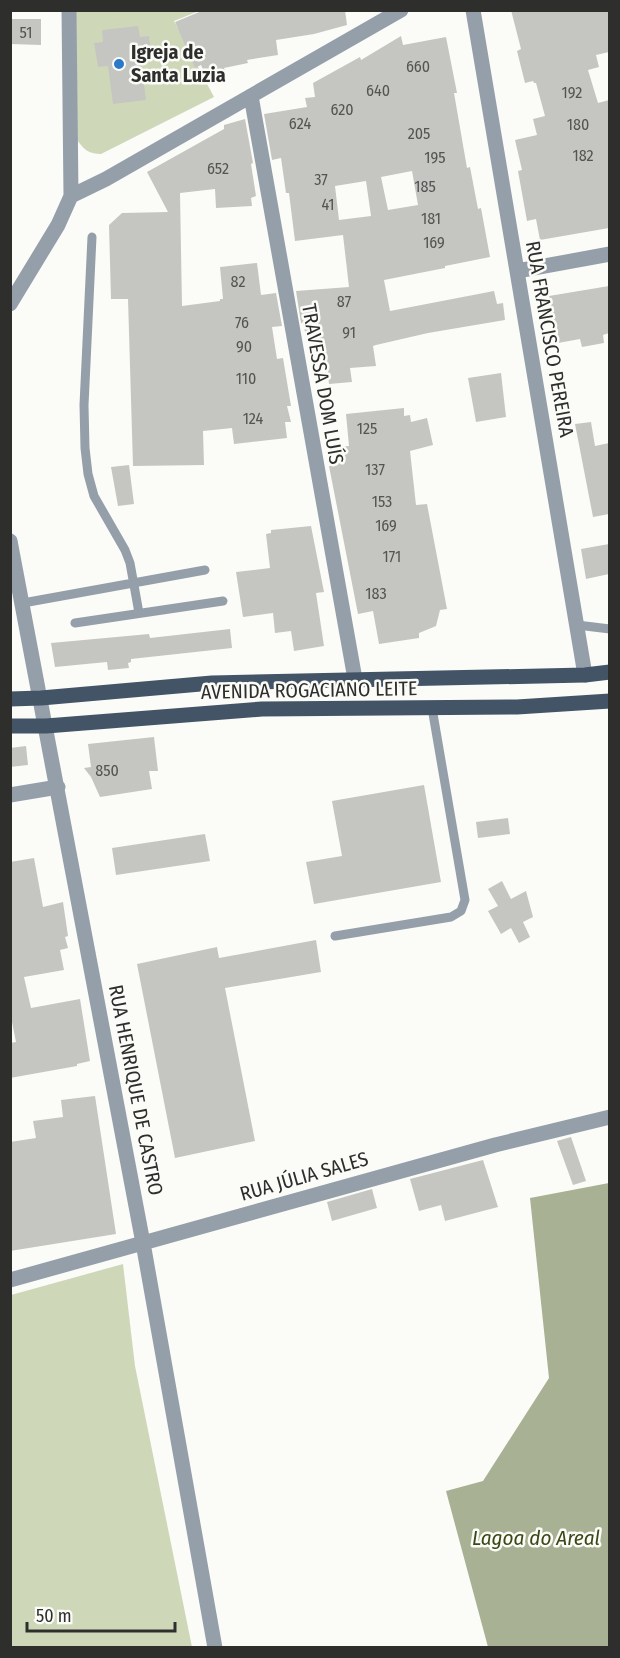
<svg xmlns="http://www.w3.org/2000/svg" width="620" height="1658" font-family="'Fira Sans Condensed',sans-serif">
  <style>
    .green { fill: #ced8b9 }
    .water { fill: #a8b193 }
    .building { fill: #c5c6c2; fill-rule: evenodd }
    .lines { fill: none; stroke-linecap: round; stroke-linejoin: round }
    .service { stroke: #959faa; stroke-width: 9 }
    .minor { stroke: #959faa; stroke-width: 15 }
    .primary { stroke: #445467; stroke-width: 15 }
    .poi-dot { fill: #2b7ac9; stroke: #fbfcf8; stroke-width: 2 }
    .labels { text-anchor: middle; stroke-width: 5; stroke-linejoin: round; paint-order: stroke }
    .number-label { font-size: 16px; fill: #545452 }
    .poi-label { font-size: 20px; font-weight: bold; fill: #2e2e2d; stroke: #fbfcf8; text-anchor: start }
    .street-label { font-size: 20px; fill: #2e2e2d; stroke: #fbfcf8 }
    .water-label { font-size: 21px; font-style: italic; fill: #3b4816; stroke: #fbfcf8 }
  </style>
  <rect width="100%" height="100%" fill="#fbfcf8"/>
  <!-- green -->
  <path class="green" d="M 76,11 L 199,11 L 174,21 L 214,97 L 101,154 C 88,154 84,149 77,140 Z
    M 123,1264 L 135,1366 L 192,1647 L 11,1647 L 11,1295 Z"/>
  <!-- water -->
  <path class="water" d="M 609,1183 L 609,1647 L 488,1647 L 446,1491 L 483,1481 L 549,1378 L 530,1198 Z"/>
  <!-- building -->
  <path class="building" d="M 204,10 L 345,10 L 347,25 L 314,34 L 276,40 L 278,55 L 247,60 L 248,63 L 224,68 L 227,76 L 212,83 L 210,78 L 207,79 L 201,65 L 195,68 L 175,22 Z
    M 511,10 L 609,10 L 609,52 L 596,55 L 599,67 L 588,70 L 598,103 L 609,100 L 609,228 L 540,240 L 536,219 L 527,221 L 518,171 L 522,170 L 515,140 L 537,135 L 533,119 L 545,116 L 536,83 L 534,83 L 533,81 L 525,83 L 517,51 L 521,49 Z
    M 10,19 L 41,19 L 41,45 L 10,44 Z
    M 138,26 L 140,37 L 149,36 L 152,60 L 141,62 L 146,100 L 113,104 L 108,66 L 98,67 L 94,43 L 103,42 L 102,30 Z
    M 401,36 L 403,45 L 446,37 L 457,93 L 454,93 L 467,168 L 470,167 L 478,209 L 481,208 L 490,257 L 445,266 L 445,268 L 384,280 L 390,311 L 494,291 L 497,304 L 503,303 L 505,320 L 428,333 L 376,345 L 373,346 L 376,366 L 350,368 L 352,382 L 329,384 L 325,352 L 313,353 L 310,335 L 306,336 L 303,323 L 301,323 L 296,291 L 349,287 L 343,235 L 295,241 L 289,193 L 286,193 L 281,158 L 272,160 L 264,114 L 307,107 L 305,98 L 315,97 L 313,83 L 360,57 L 361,60 ZM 412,171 L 418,205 L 388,210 L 381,177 ZM 366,181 L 371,216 L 339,220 L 335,186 Z
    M 245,119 L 253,163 L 251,164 L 256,196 L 251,198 L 252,206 L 216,208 L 215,189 L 180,193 L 182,306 L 220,301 L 220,299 L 223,299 L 220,267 L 257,263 L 261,295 L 276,293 L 282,326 L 272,327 L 277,359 L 283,358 L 291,406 L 287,406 L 291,422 L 285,422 L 287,438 L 234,444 L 232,428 L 203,431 L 204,465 L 133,466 L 128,299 L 111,299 L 109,225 L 122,213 L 168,212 L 147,172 L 224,129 L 224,125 Z
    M 609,286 L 609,333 L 603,335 L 604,343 L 582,347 L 580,339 L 558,343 L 549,296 Z
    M 501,373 L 506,417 L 476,422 L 468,378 Z
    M 404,408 L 404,416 L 410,415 L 411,422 L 427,418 L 433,445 L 410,451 L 416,505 L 427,504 L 447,609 L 440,610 L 436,626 L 419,633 L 419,638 L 379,644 L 373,611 L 358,614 L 329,466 L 338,465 L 336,447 L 349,446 L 346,414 Z
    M 591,422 L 595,446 L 609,443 L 609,514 L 593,517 L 575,424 Z
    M 129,465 L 134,504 L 118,506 L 111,467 Z
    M 311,526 L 324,592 L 316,593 L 324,646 L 294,651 L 291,631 L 275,633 L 273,613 L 243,617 L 236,572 L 270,568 L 266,534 L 271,533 L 271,530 Z
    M 609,544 L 609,574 L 586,579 L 581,549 Z
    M 230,629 L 232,648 L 131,659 L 131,662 L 128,663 L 129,668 L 108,670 L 107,662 L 55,667 L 51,643 L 149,634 L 150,638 Z
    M 154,737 L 158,771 L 149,771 L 152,789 L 100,797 L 91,777 L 84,768 L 91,767 L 88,744 Z
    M 26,746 L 28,765 L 10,767 L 10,748 Z
    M 424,785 L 441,882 L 314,904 L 306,862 L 342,856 L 332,801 Z
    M 508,818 L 510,834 L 478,838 L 476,822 Z
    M 205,834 L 210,861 L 116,875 L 112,848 Z
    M 34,858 L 43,907 L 63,902 L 68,936 L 65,937 L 68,948 L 60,950 L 64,970 L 24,977 L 31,1008 L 80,999 L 90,1061 L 77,1064 L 77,1066 L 10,1078 L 10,1043 L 16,1042 L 10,1012 L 10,862 Z
    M 502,881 L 511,899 L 526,891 L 533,917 L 523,922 L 530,937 L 519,943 L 511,928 L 501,934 L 488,911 L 498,906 L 488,889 Z
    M 316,940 L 321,972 L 225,988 L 255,1141 L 175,1158 L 137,964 L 217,947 L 219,958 Z
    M 95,1096 L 116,1234 L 10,1251 L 10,1142 L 36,1138 L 33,1121 L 63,1117 L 61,1100 Z
    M 571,1137 L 586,1181 L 573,1185 L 557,1141 Z
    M 483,1160 L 498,1207 L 445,1221 L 441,1205 L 419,1211 L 410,1179 Z
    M 372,1189 L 377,1208 L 332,1221 L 327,1202 Z"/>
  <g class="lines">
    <!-- service -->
    <path class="service" d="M 92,237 L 84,405 L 85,448 L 88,474 L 94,496 L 125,550 L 130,563 L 139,613
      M 23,603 L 205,570
      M 75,623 L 223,601
      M 577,625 L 610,629
      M 335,936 L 451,917 L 461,911 L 465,900 L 432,708"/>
    <!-- minor -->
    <path class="minor" d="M 69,10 L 71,196
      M 473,10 L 585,675
      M 251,96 L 355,679
      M 517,271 L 610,254
      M 10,304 L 58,225 L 71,196 L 106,179 L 401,10
      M 10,541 L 143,1243 L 215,1648
      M 10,795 L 58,787
      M 10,1280 L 495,1145 L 610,1117"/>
    <!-- primary -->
    <path class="primary" d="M 10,699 L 41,698 L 212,683 L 585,675 L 610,672
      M 10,726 L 46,726 L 262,709 L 517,707 L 610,701"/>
  </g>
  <!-- markers -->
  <circle class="poi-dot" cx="119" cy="64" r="6"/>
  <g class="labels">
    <!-- number labels -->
    <g class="number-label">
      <text x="26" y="38">51</text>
      <text x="418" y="72">660</text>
      <text x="378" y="96">640</text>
      <text x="572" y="98">192</text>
      <text x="342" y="115">620</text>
      <text x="300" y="129">624</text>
      <text x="578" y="130">180</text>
      <text x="419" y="139">205</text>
      <text x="583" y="161">182</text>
      <text x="435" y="163">195</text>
      <text x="218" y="174">652</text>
      <text x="321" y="185">37</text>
      <text x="425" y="192">185</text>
      <text x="328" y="210">41</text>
      <text x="431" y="224">181</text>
      <text x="434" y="248">169</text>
      <text x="238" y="287">82</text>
      <text x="344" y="307">87</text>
      <text x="242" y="328">76</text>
      <text x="349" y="338">91</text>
      <text x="244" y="352">90</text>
      <text x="246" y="384">110</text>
      <text x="253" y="424">124</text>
      <text x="367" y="434">125</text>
      <text x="375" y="475">137</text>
      <text x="382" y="507">153</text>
      <text x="386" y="531">169</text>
      <text x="392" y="562">171</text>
      <text x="376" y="599">183</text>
      <text x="107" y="776">850</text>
    </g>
    <!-- poi labels -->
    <g class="poi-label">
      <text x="131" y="59">Igreja de<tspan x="131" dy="23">Santa Luzia</tspan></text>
    </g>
    <!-- street labels -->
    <g class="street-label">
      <text transform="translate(550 339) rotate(80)" y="7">RUA FRANCISCO PEREIRA</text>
      <text transform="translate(323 384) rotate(80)" y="7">TRAVESSA DOM LUÍS</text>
      <text transform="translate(309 690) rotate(-1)" y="7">AVENIDA ROGACIANO LEITE</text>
      <text transform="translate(136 1090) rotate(79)" y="7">RUA HENRIQUE DE CASTRO</text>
      <text transform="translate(304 1176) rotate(-16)" y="7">RUA JÚLIA SALES</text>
    </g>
    <!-- water labels -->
    <g class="water-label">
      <text x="536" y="1545">Lagoa do Areal</text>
    </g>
  </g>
  <!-- border -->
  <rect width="620" height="1658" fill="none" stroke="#2e2e2d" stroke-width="24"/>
  <!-- scale -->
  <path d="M27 1622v9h148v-9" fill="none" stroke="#2e2e2d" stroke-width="3"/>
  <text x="36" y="1622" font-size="18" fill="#2e2e2d" stroke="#fbfcf8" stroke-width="4.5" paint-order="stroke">50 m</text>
</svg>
